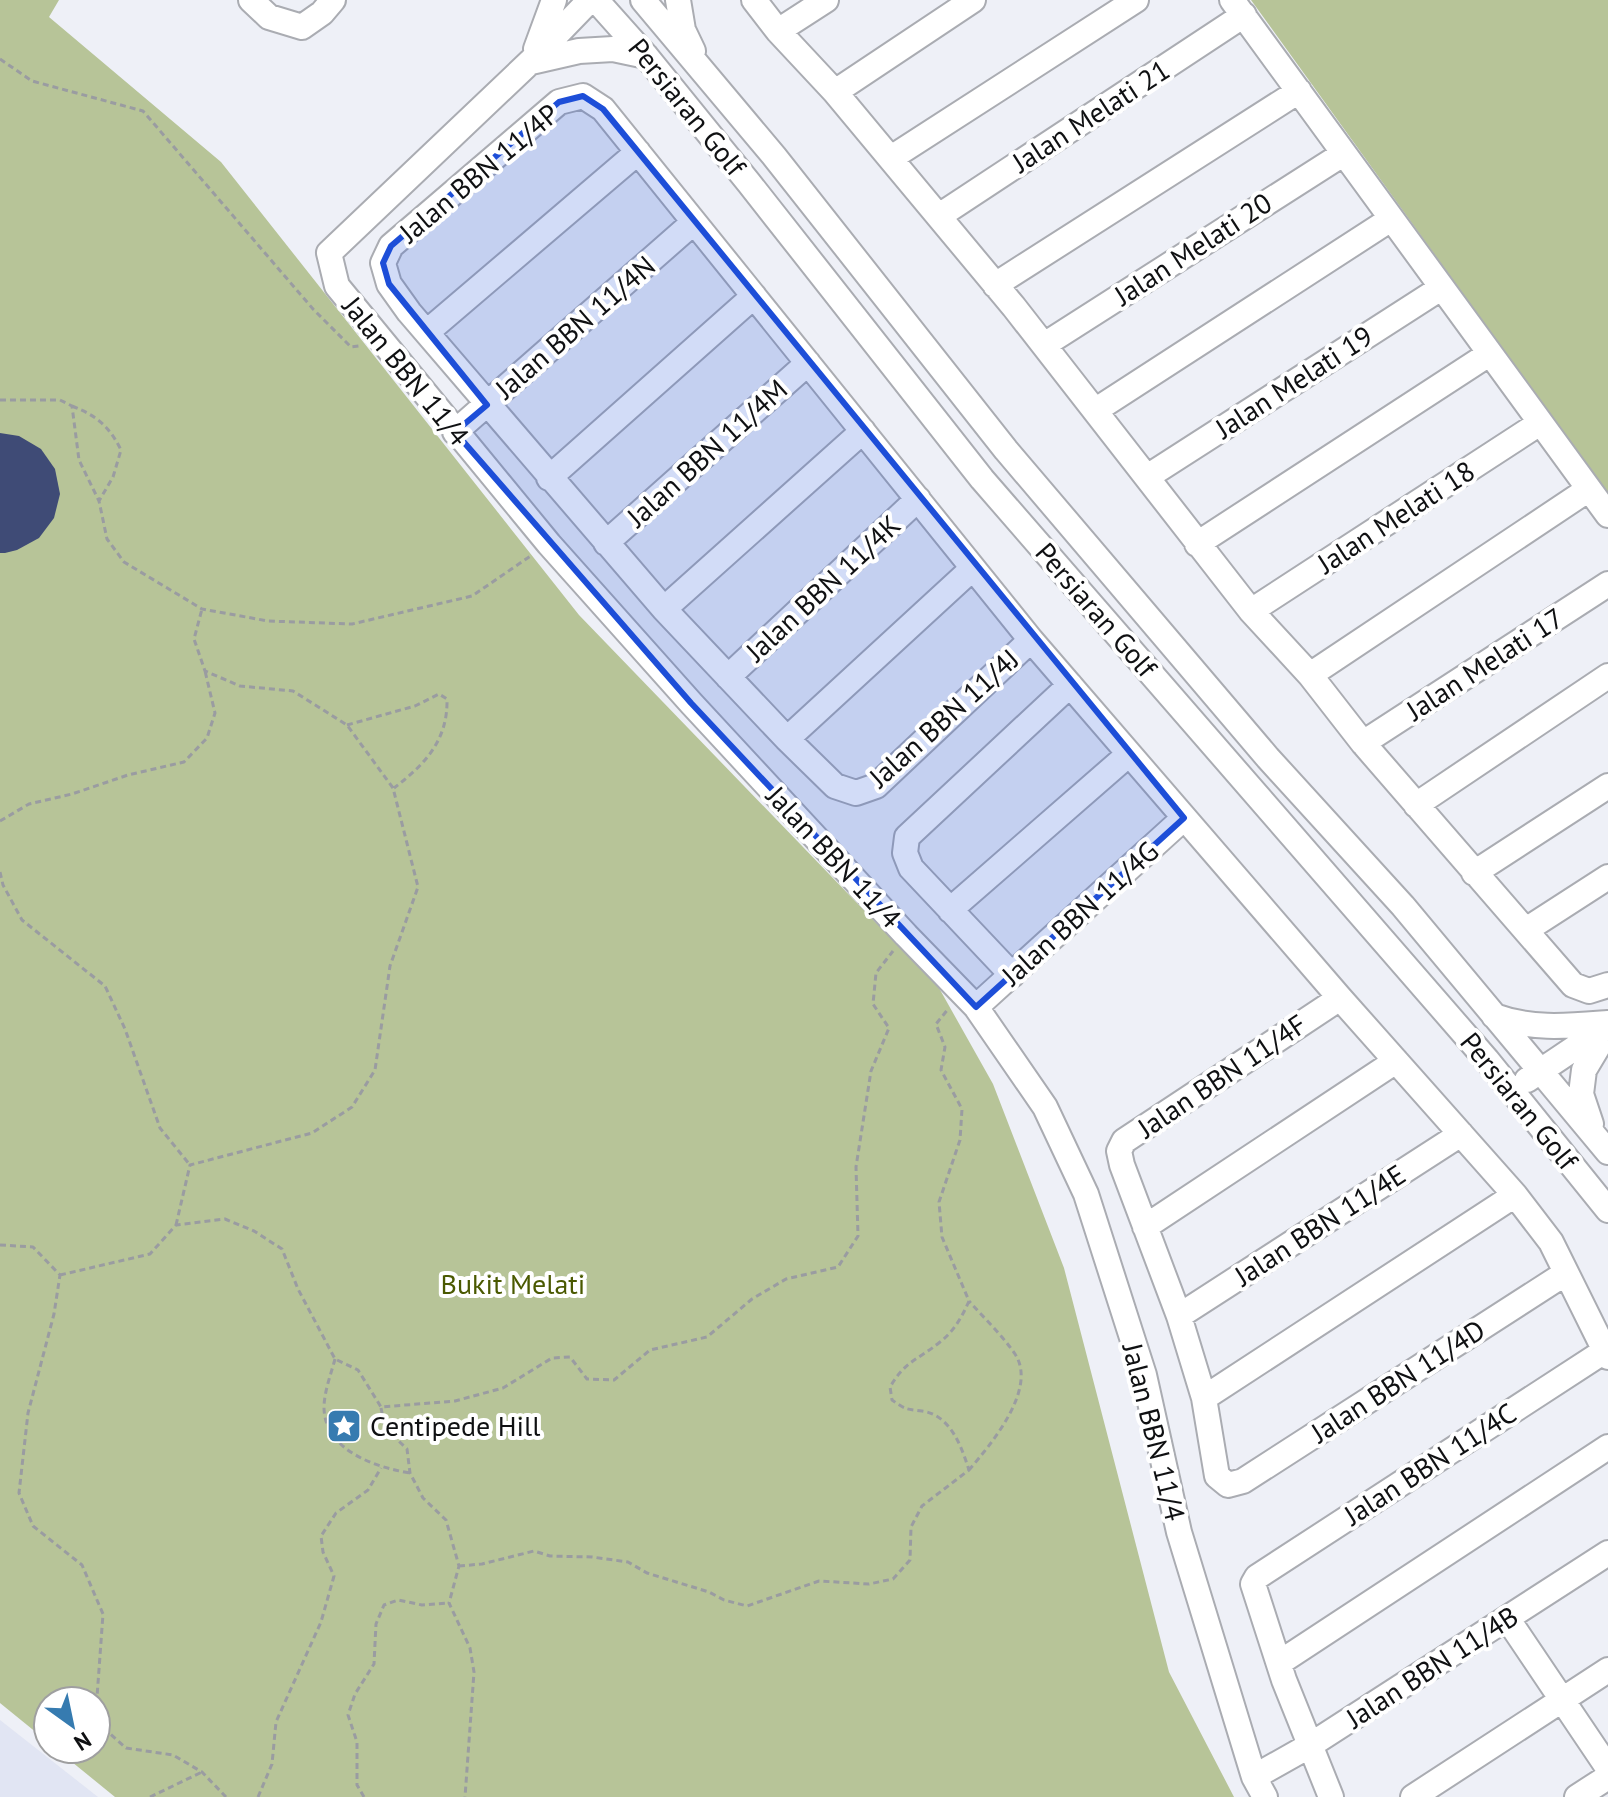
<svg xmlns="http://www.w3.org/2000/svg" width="1608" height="1797" font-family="'PT Sans',sans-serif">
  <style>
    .built { fill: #e1e5f3 }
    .green { fill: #b7c498 }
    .building { fill: #3f4b76 }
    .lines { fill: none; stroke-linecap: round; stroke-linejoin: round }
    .minor-casing { stroke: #aaacb2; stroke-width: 28 }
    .path { stroke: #9a9ca1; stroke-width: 3; stroke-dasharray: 6 4; stroke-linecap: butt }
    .minor { stroke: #fff; stroke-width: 24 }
    .marked { fill: #1d4ed8; fill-opacity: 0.2; stroke: #1d4ed8; stroke-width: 6; stroke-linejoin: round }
    .labels { text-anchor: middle; stroke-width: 8; stroke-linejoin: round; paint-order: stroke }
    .street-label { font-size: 28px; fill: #0f1012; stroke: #fff }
    .park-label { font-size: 28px; fill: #4a5901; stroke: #fff }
    .poi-label { font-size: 28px; fill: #0f1012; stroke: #fff; text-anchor: start }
  </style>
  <rect width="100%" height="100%" fill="#eef0f7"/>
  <!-- built -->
  <path class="built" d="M 0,1720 L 98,1797 L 0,1797 Z"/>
  <!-- green -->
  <path class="green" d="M 0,0 L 59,0 L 49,17 L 221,162 L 579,615 L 939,988 L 993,1084 L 1064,1268 L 1169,1672 L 1234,1797 L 115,1797 L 56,1749 L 96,1749 L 96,1701 L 48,1701 L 48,1742 L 0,1703 Z
    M 1251,0 L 1608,0 L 1608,495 Z"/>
  <!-- building -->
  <path class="building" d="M 0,433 L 19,436 L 41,449 L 55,469 L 60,494 L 54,518 L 39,538 L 17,550 L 5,553 L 0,553 Z"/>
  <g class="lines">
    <!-- minor casing -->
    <g class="minor-casing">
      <path id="minor" d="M 251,0 L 269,17 L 302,27 L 322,13 L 333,0
        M 590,0 L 530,62 L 329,253 L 337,286 L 549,544 L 691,703 L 906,935 L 976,1007 L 1045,1107 L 1086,1194 L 1144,1375 L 1179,1532 L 1254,1777 L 1265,1797
        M 596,0 L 646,56 L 749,183 L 982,479 L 1487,1060 L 1608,1210
        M 643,0 L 774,156 L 1006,450 L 1268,758 L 1403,906 L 1608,1152
        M 678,0 L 683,30 L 693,51
        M 754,0 L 778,31 L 835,92 L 1014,307 L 1251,611 L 1310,675 L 1363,743 L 1573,985 L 1589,991 L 1608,985
        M 1232,0 L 1608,515
        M 778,31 L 826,0
        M 536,49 L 554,0
        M 531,62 L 579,51 L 613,49 L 646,56
        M 835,92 L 973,0
        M 891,158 L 1136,0
        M 939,216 L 1244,15
        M 995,285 L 1299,91
        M 427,332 L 638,152
        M 1044,345 L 1343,154
        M 1096,410 L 1391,219
        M 455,432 L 694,222
        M 1147,477 L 1441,288
        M 549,478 L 754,296
        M 606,543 L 808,363
        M 1197,544 L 1489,354
        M 664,609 L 863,431
        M 1251,611 L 1540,423
        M 1031,640 L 876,786 L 856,793 L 835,786 L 787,739 L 664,609 L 409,312 L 389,284 L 383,263 L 391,246 L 559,102 L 583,96 L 603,109 L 1031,640 L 1340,998 L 1515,1195 L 1551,1242 L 1608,1357
        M 1310,675 L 1589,489
        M 728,677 L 918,499
        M 787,739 L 973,568
        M 1363,743 L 1608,584
        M 1416,805 L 1608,676
        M 1474,873 L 1608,786
        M 950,910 L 1129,754
        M 1526,930 L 1608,877
        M 1012,975 L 911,868 L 905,853 L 907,837 L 1070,685
        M 1340,998 L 1124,1141 L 1119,1151 L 1122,1165 L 1179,1316 L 1204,1398 L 1217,1476 L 1228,1485 L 1243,1481 L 1566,1273
        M 976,1007 L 1184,818
        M 1494,1016 C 1532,1030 1569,1026 1608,1023
        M 1527,1080 L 1603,1029
        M 1591,1124 L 1581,1094 L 1584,1070 L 1608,1030
        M 1145,1227 L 1396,1061
        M 1179,1316 L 1461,1134
        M 1204,1398 L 1515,1195
        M 1507,1618 L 1608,1768
        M 1279,1663 L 1608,1447
        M 1254,1777 L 1309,1746 L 1608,1553
        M 1331,1797 L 1284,1680 L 1253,1584 L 1257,1577 L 1603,1352
        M 1413,1797 L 1608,1670
        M 1577,1797 L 1608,1777"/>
    </g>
    <!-- path -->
    <path class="path" d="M 0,59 L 32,81 L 143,111 L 313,309 L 351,347 L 359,346
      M 0,400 L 60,400 L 72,406 L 79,460 L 99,501 L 107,539 L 124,562 L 202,609 L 268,621 L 352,624 L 472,596 L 532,555
      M 72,406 C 97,416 109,426 121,450 L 113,477 L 99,501
      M 347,725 L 415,706 L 439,694 L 447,699 C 448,741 424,765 394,788
      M 0,821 L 29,804 L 72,794 L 128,775 L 184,762 L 207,738 L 215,713 L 205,671
      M 0,872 L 3,885 L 22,920 L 105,986 L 125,1029 L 160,1128 L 190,1165
      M 176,1225 L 190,1165 L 312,1133 L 352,1107 L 375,1070 L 390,966 L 418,887 L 393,788 L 347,725 L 293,691 L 240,686 L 205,671 L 194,639 L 202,609
      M 0,1245 L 33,1247 L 60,1275 L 54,1314 L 28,1413 L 19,1493 L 33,1526 L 82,1565 L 103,1614 L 97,1697 L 108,1732 L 126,1748 L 173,1755 L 202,1772 L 226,1797
      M 60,1275 L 150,1254 L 176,1225 L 225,1219 L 254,1231 L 282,1249 L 298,1289 L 335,1359 L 358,1370 L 381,1407 L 455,1401 L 503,1388 L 552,1358 L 570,1357 L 587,1379 L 614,1380 L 650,1350 L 707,1337 L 752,1299 L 786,1279 L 838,1267 L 858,1236 L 856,1167 L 871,1071 L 889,1028 L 873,1004 L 876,973 L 893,951
      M 335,1359 C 331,1374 324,1392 324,1408 C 325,1450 374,1467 410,1473
      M 381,1408 L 385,1428 L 407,1449 L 410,1473 L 423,1498 L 446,1520 L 459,1566 L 449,1603 L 470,1648 L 474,1672 L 465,1797
      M 969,1470 C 991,1444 1038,1389 1015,1354 C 1002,1335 984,1318 969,1301
      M 459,1566 L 482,1564 L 534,1551 L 550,1556 L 592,1557 L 628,1562 L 647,1573 L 709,1592 L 724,1600 L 747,1606 L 819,1581 L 869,1584 L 893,1579 L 910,1560 L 911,1527 L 922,1506 L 969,1470 C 961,1445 950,1415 922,1411 C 906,1409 906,1410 892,1400 L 890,1387 C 906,1360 918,1360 940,1342 C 954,1331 962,1317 969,1301 L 942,1237 L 939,1202 L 960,1140 L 962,1109 L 941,1070 L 945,1047 L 936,1024 L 949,1008
      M 150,1797 L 202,1772
      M 258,1797 L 272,1764 L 276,1722 L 321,1622 L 334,1576 L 323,1552 L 321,1536 L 336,1513 L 368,1490 L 381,1468
      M 364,1797 L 357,1785 L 357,1742 L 348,1715 L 355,1694 L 374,1664 L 376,1624 L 384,1605 L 398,1600 L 422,1605 L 449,1603"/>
    <!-- minor -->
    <use href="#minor" class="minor"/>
  </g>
  <!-- marked area -->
  <path class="marked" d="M 583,96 L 603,109 L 1184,818 L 976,1007 L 691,703 L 455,432 L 487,405 L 389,284 L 383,263 L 391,246 L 559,102 Z"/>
  <!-- icons -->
  <defs>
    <g id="sight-square" transform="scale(1.8)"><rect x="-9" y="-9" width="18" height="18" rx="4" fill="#367bb0" stroke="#fff"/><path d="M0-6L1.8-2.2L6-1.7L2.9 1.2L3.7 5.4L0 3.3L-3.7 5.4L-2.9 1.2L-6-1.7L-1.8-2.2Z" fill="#fff"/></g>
  </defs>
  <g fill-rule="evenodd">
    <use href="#sight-square" x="344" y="1426"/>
  </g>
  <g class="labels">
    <!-- street labels -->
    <g class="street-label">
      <text transform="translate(687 107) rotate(51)" y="10">Persiaran Golf</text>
      <text transform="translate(1091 116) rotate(-33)" y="10">Jalan Melati 21</text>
      <text transform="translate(479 173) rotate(-40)" y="10">Jalan BBN 11/4P</text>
      <text transform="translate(1193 249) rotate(-33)" y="10">Jalan Melati 20</text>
      <text transform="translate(575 327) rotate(-41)" y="10">Jalan BBN 11/4N</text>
      <text transform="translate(406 371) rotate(51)" y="10">Jalan BBN 11/4</text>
      <text transform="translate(1294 382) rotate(-33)" y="10">Jalan Melati 19</text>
      <text transform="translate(707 453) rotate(-42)" y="10">Jalan BBN 11/4M</text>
      <text transform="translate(1396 517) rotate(-33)" y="10">Jalan Melati 18</text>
      <text transform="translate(823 588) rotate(-43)" y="10">Jalan BBN 11/4K</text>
      <text transform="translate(1096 610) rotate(49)" y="10">Persiaran Golf</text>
      <text transform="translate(1485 664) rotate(-33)" y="10">Jalan Melati 17</text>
      <text transform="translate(944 718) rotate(-42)" y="10">Jalan BBN 11/4J</text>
      <text transform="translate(834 857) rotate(47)" y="10">Jalan BBN 11/4</text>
      <text transform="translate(1080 913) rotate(-42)" y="10">Jalan BBN 11/4G</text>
      <text transform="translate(1222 1076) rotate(-34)" y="10">Jalan BBN 11/4F</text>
      <text transform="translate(1519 1101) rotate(51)" y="10">Persiaran Golf</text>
      <text transform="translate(1320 1225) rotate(-33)" y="10">Jalan BBN 11/4E</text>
      <text transform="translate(1398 1381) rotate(-33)" y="10">Jalan BBN 11/4D</text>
      <text transform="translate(1154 1432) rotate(76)" y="10">Jalan BBN 11/4</text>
      <text transform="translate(1430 1464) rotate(-33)" y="10">Jalan BBN 11/4C</text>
      <text transform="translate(1432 1667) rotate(-33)" y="10">Jalan BBN 11/4B</text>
    </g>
    <!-- park labels -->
    <g class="park-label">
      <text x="513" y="1294">Bukit Melati</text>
    </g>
    <!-- poi labels -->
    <g class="poi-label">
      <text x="370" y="1436">Centipede Hill</text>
    </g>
  </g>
  <!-- north arrow -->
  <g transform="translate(72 1725) rotate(147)"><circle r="38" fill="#ffffff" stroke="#9f9fa0" stroke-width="2"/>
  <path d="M0-6L14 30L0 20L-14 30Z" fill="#367bb0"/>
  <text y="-12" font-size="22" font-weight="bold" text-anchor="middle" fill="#0f1012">N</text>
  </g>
</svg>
